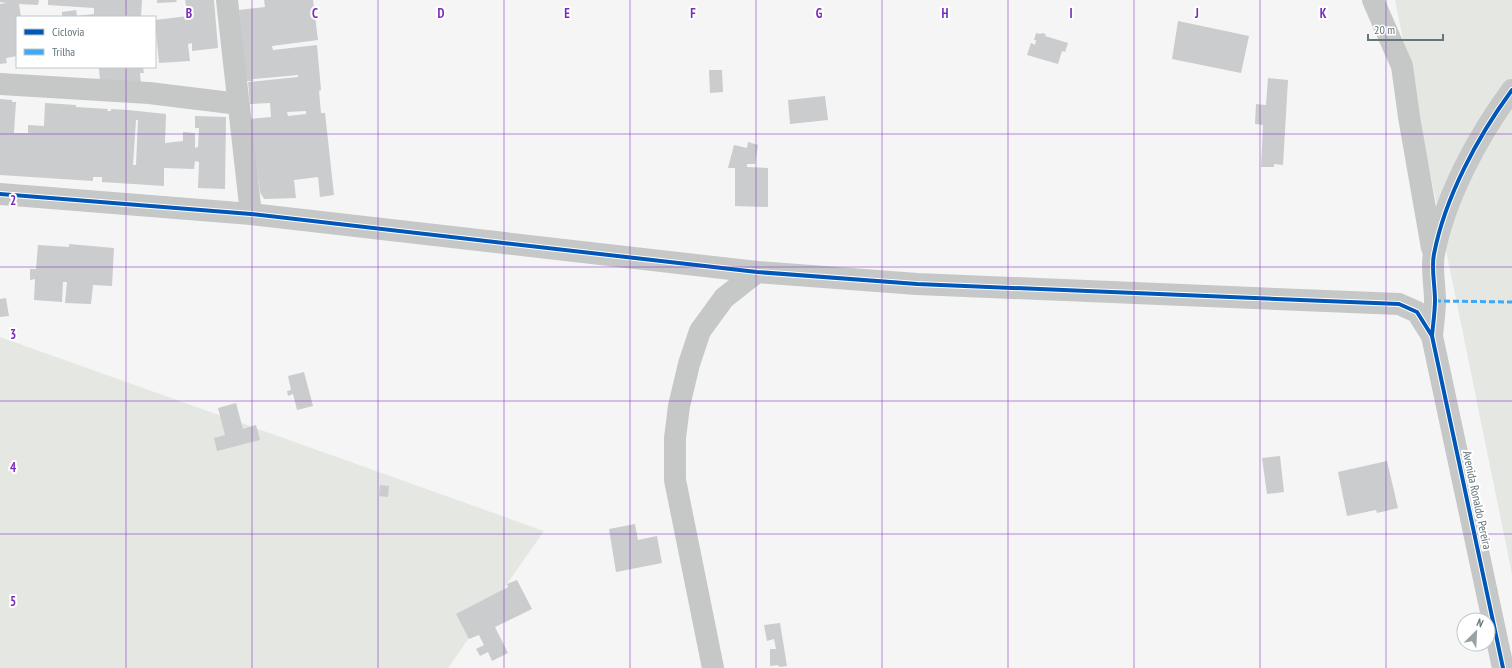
<svg xmlns="http://www.w3.org/2000/svg" width="1512" height="668" font-family="'PT Sans Narrow',sans-serif">
  <style>
    .green { fill: #e4e7e2 }
    .building { fill: #cacccd; fill-rule: evenodd }
    .lines { fill: none; stroke-linecap: round; stroke-linejoin: round }
    .minor { stroke: #c6c8c8; stroke-width: 22 }
    .quiet { stroke: #3fa9f5; stroke-width: 3; stroke-dasharray: 6 3; stroke-linecap: butt }
    .cycleway-casing { stroke: #fff; stroke-width: 6 }
    .cycleway { stroke: #0057b8; stroke-width: 4 }
    .grid { fill: none; stroke: #7b2cbf; stroke-width: 1; stroke-opacity: 0.55 }
    .labels { text-anchor: middle; stroke-width: 4; stroke-linejoin: round; paint-order: stroke }
    .street-label { font-size: 12px; fill: #64767c; stroke: #fff }
    .grid-label { font-size: 13px; text-anchor: middle; font-weight: bold; fill: #7b2cbf; stroke: #fff; stroke-width: 4; stroke-linejoin: round; paint-order: stroke }
  </style>
  <rect width="100%" height="100%" fill="#f5f5f5"/>
  <!-- green -->
  <path class="green" d="M 1395,0 L 1512,0 L 1512,574 Z
    M 0,337 L 544,531 L 448,668 L 0,668 Z"/>
  <!-- building -->
  <path class="building" d="M 0,0 L 39,0 L 38,5 L 19,4 L 21,17 L 17,17 L 17,56 L 6,58 L 7,63 L 0,64 L 0,4 L 6,3 L 0,2 Z
    M 48,0 L 142,0 L 141,17 L 62,17 L 62,12 L 76,10 L 77,16 L 94,14 L 94,8 L 48,5 Z
    M 157,0 L 176,0 L 177,2 L 157,3 Z
    M 185,0 L 214,0 L 218,48 L 192,51 L 192,43 L 188,44 L 190,61 L 159,63 L 155,20 L 188,16 Z
    M 264,0 L 313,0 L 318,40 L 272,46 L 273,50 L 317,45 L 321,90 L 319,91 L 321,113 L 325,113 L 334,195 L 320,197 L 318,177 L 294,180 L 296,198 L 264,199 L 260,192 L 250,119 L 271,117 L 270,103 L 250,104 L 248,82 L 298,77 L 298,75 L 253,79 L 253,81 L 246,81 L 239,10 L 265,7 ZM 306,111 L 306,114 L 288,116 L 287,112 Z
    M 1178,21 L 1249,36 L 1241,73 L 1172,59 Z
    M 1036,33 L 1041,34 L 1041,33 L 1046,34 L 1045,36 L 1068,43 L 1065,52 L 1062,51 L 1058,64 L 1027,55 L 1031,43 L 1035,45 L 1036,40 L 1034,40 Z
    M 143,67 L 144,73 L 140,73 L 141,84 L 100,82 L 99,68 Z
    M 709,70 L 722,70 L 723,92 L 710,93 Z
    M 1268,78 L 1288,80 L 1283,165 L 1274,164 L 1274,167 L 1261,167 L 1263,125 L 1255,124 L 1256,104 L 1266,105 Z
    M 825,96 L 828,120 L 790,124 L 788,100 Z
    M 0,99 L 12,100 L 12,102 L 16,102 L 14,133 L 28,133 L 28,125 L 44,126 L 45,103 L 76,105 L 76,107 L 108,109 L 107,111 L 111,111 L 111,109 L 128,110 L 166,114 L 165,143 L 183,141 L 183,132 L 195,133 L 195,148 L 198,147 L 199,128 L 195,128 L 195,116 L 226,117 L 225,189 L 198,188 L 199,162 L 195,161 L 194,169 L 164,168 L 164,186 L 102,182 L 102,177 L 93,177 L 93,181 L 0,175 ZM 136,120 L 138,120 L 136,165 L 133,165 Z
    M 748,142 L 758,145 L 755,164 L 747,164 L 747,167 L 768,168 L 768,207 L 735,206 L 735,168 L 728,168 L 734,145 L 747,148 Z
    M 69,244 L 114,248 L 112,286 L 93,285 L 91,304 L 65,303 L 67,282 L 63,282 L 62,302 L 34,300 L 35,279 L 30,280 L 30,269 L 36,269 L 38,245 L 69,247 Z
    M 6,298 L 9,316 L 0,317 L 0,299 Z
    M 304,372 L 313,406 L 297,410 L 293,394 L 288,396 L 287,391 L 291,390 L 288,376 Z
    M 236,403 L 243,429 L 256,425 L 260,440 L 217,451 L 214,438 L 225,435 L 218,408 Z
    M 1280,456 L 1284,492 L 1267,494 L 1262,458 Z
    M 1387,461 L 1398,508 L 1377,513 L 1376,510 L 1347,516 L 1338,472 Z
    M 380,485 L 389,486 L 388,497 L 379,496 Z
    M 635,524 L 638,540 L 657,536 L 662,563 L 616,572 L 609,529 Z
    M 517,580 L 532,609 L 495,627 L 508,653 L 492,661 L 488,652 L 480,656 L 476,649 L 484,645 L 479,635 L 469,639 L 456,614 L 508,587 L 507,584 Z
    M 780,623 L 787,666 L 779,667 L 778,665 L 770,666 L 770,649 L 776,649 L 774,639 L 767,641 L 764,625 Z"/>
  <g class="lines">
    <!-- minor -->
    <path class="minor" d="M 227,0 L 251,214
      M 1373,0 L 1402,66 L 1409,117 L 1432,248
      M 0,84 L 149,93 L 239,104
      M 0,194 L 251,214 L 757,272 L 917,284 L 1399,304 L 1417,312 L 1432,336
      M 713,668 L 675,480 L 675,438 L 679,406 L 689,364 L 700,331 L 724,298 L 757,272
      M 1503,668 L 1432,336 C 1433,324 1435,312 1435,300 C 1435,285 1431,268 1434,254 C 1445,197 1478,136 1512,90"/>
    <!-- quiet -->
    <path class="quiet" d="M 1435,301 L 1512,302"/>
    <!-- cycleway casing -->
    <g class="cycleway-casing">
      <path id="cycleway" d="M 0,194 L 251,214 L 757,272 L 917,284 L 1399,304 L 1417,312 L 1432,336
        M 1503,668 L 1432,336 C 1433,324 1435,312 1435,300 C 1435,285 1431,268 1434,254 C 1445,197 1478,136 1512,90"/>
    </g>
    <!-- cycleway -->
    <use href="#cycleway" class="cycleway"/>
  </g>
  <!-- grid -->
  <path class="grid" d="M 126,0 L 126,17M 252,0 L 252,668M 378,0 L 378,668M 504,0 L 504,668M 630,0 L 630,668M 756,0 L 756,668M 882,0 L 882,668M 1008,0 L 1008,668M 1134,0 L 1134,668M 1260,0 L 1260,668M 1386,0 L 1386,668M 126,67 L 126,668M 0,134 L 1512,134M 0,267 L 1512,267M 0,401 L 1512,401M 0,534 L 1512,534"/>
  <g class="labels">
    <!-- street labels -->
    <g class="street-label">
      <text transform="translate(1477 500) rotate(78)" y="4">Avenida Ronaldo Pereira</text>
    </g>
  </g>
  <g class="grid-label">
    <text x="189" y="18">B</text>
    <text x="315" y="18">C</text>
    <text x="441" y="18">D</text>
    <text x="567" y="18">E</text>
    <text x="693" y="18">F</text>
    <text x="819" y="18">G</text>
    <text x="945" y="18">H</text>
    <text x="1071" y="18">I</text>
    <text x="1197" y="18">J</text>
    <text x="1323" y="18">K</text>
    <text x="13" y="205">2</text>
    <text x="13" y="339">3</text>
    <text x="13" y="472">4</text>
    <text x="13" y="606">5</text>
  </g>
  <!-- legend -->
  <rect x="16" y="16" width="140" height="52" fill="#ffffff" stroke="#c1c8cb"/>
  <rect x="24" y="29" width="20" height="6" fill="#0057b8" stroke="#c1c8cb"/>
  <text x="52" y="36" font-size="12" fill="#64767c">Ciclovia</text>
  <rect x="24" y="49" width="20" height="6" fill="#3fa9f5" stroke="#c1c8cb"/>
  <text x="52" y="56" font-size="12" fill="#64767c">Trilha</text>
  <!-- north arrow -->
  <g transform="translate(1476 632) rotate(24)"><circle r="19" fill="#ffffff" stroke="#c1c8cb"/>
  <path d="M0-3L7 15L0 10L-7 15Z" fill="#97a2a6"/>
  <text y="-6" font-size="11" font-weight="bold" text-anchor="middle" fill="#64767c">N</text>
  </g>
  <!-- scale -->
  <path d="M1368 34v6h75v-6" fill="none" stroke="#64767c" stroke-width="2"/>
  <text x="1374" y="34" font-size="12" fill="#64767c" stroke="#ffffff" stroke-width="3" paint-order="stroke">20 m</text>
</svg>
